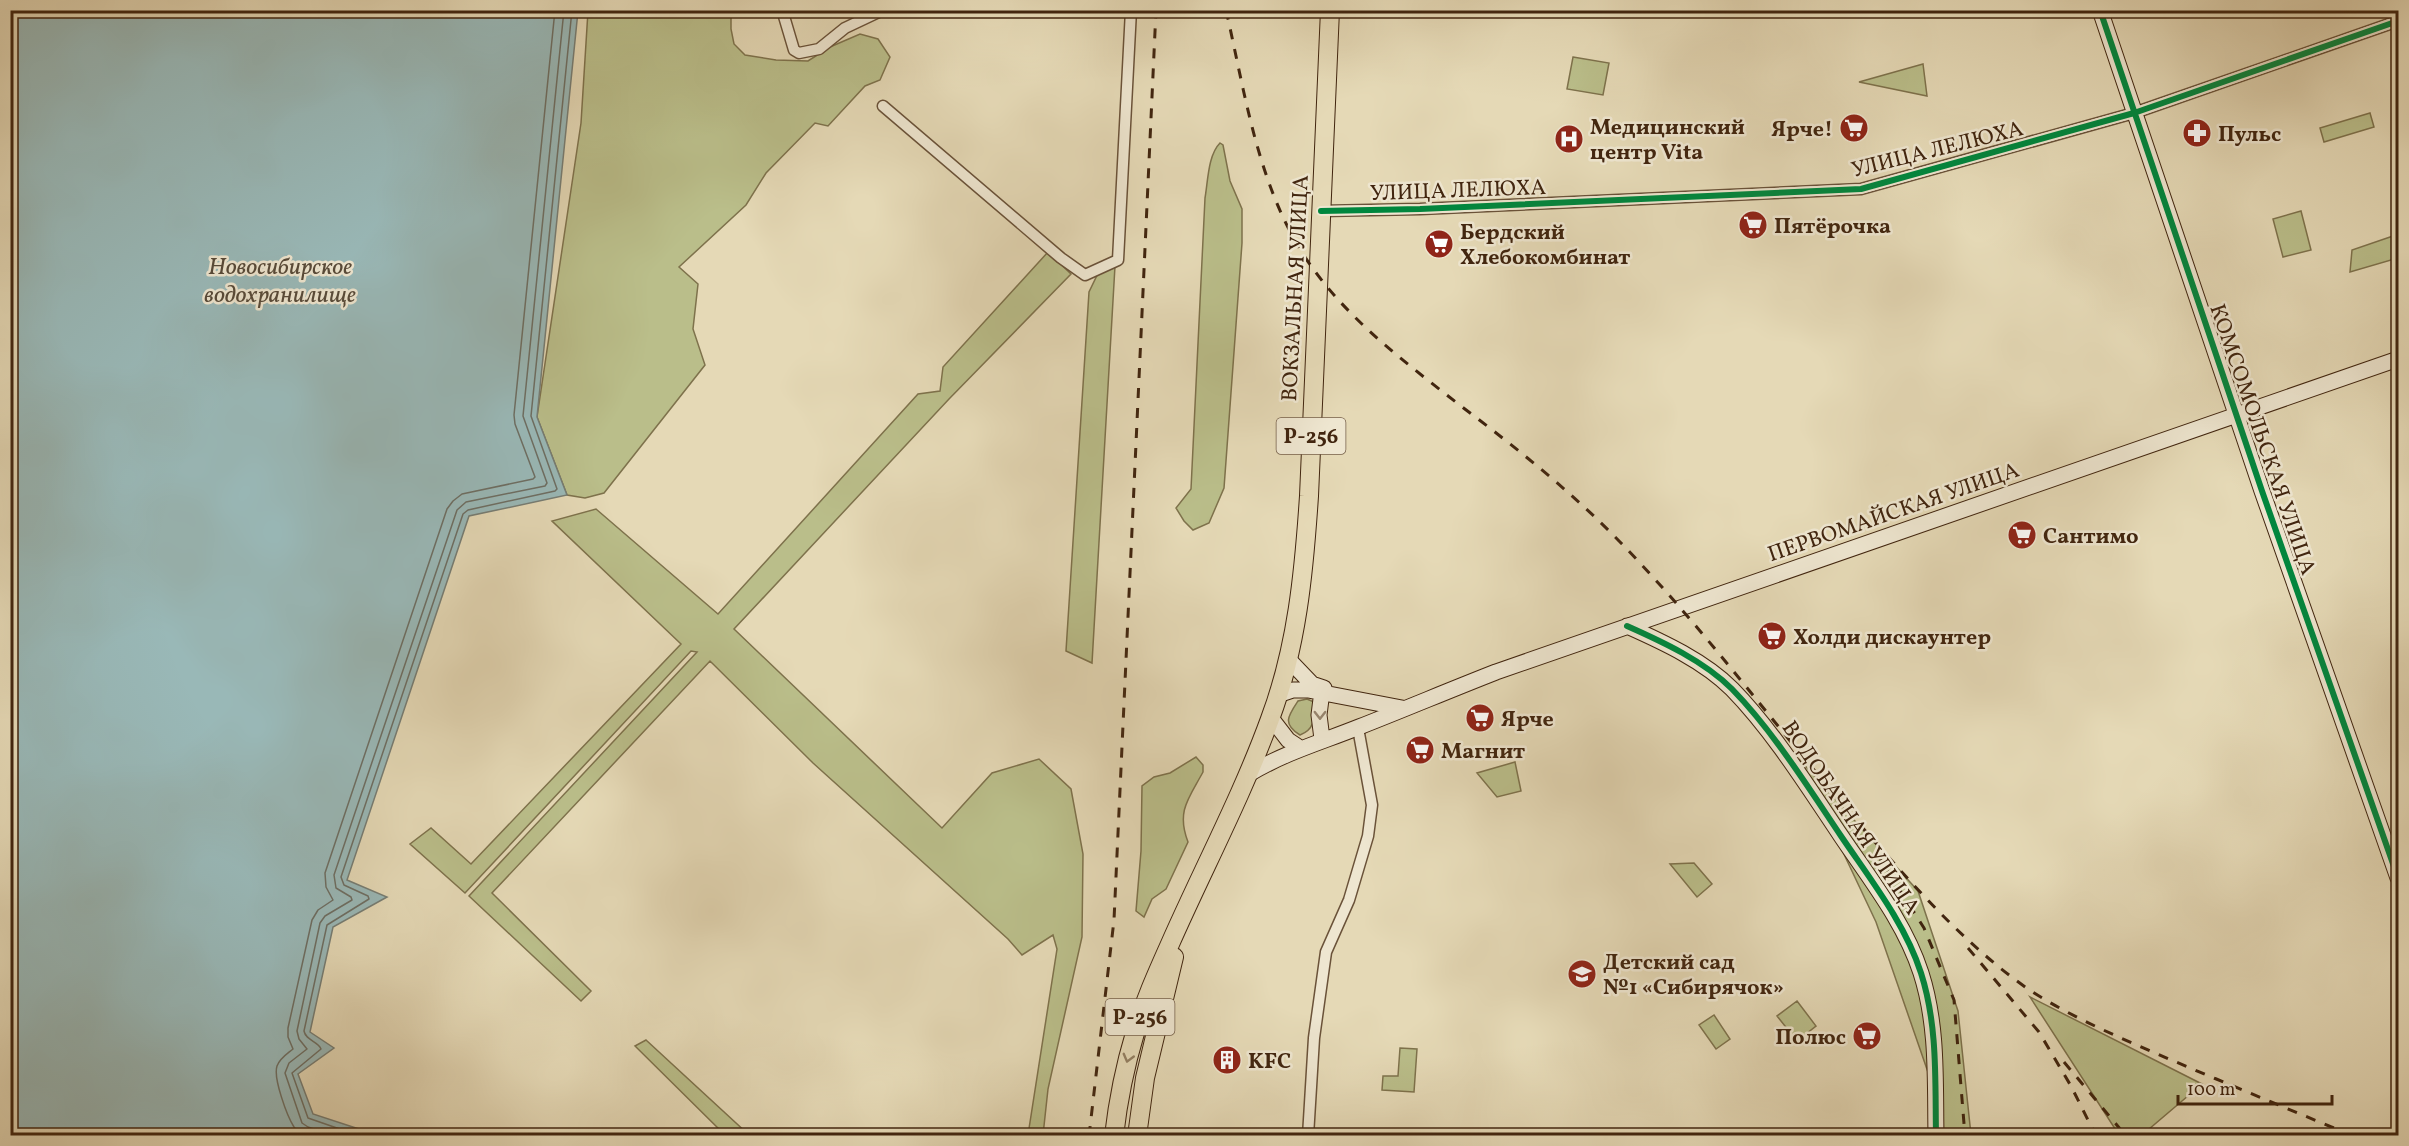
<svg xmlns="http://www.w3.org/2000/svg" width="2409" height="1146" font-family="Vollkorn,serif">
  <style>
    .green { fill: #babe8a; stroke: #7e724c; stroke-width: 1.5 }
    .water { fill: #99b8b7; stroke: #767d74; stroke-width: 1.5 }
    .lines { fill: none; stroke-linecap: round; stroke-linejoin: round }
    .shore { stroke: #6d6e63; stroke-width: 1.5 }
    .street-casing { stroke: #6a5239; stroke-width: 13 }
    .secondary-casing { stroke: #41250f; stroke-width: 17 }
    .highway-casing { stroke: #41250f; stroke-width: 20 }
    .street { stroke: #eee6d0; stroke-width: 10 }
    .secondary { stroke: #eee6d0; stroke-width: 15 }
    .highway { stroke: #e5d9b6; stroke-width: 18 }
    .rail { stroke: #41250f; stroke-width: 3; stroke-dasharray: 10 10; stroke-linecap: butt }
    .cycleway-casing { stroke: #eee6d0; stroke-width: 10 }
    .cycleway { stroke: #00873e; stroke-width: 6 }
    .oneway { stroke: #988670 }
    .oneway2 { stroke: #937f62 }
    .labels { text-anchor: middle; stroke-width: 5; stroke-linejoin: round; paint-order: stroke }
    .shield { fill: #eee6d0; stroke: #755f49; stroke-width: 1.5 }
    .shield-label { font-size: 21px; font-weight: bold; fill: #41250f }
    .poi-label { font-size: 22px; font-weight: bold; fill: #41250f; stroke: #eee6d0; text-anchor: start }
    .street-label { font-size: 22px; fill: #41250f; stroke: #eee6d0 }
    .water-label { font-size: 24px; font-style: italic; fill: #574a39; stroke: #eee6d0 }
  </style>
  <rect width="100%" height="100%" fill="#e5d9b6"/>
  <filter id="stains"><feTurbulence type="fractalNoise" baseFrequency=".00333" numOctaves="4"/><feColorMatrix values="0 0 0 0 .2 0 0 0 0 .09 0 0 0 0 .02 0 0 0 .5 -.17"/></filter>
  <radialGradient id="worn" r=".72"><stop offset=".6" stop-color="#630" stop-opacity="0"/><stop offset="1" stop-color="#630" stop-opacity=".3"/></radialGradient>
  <!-- green -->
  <path class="green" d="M 588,11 L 731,11 L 731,29 L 734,44 L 745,55 L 776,60 L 808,61 L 830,47 L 860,34 L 878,39 L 890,57 L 880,80 L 865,86 L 828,126 L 815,123 L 766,173 L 746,205 L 679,267 L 698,284 L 693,329 L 705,365 L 604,493 L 585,498 L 567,495 L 537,417 L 581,123 Z
    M 1573,57 L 1609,63 L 1603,95 L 1567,89 Z
    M 1923,64 L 1927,96 L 1859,82 Z
    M 2370,113 L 2374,127 L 2324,142 L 2320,128 Z
    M 1220,143 L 1223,145 L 1230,181 L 1242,209 L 1242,243 L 1224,488 L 1209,523 L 1193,530 L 1184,521 L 1176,508 L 1191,489 L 1205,198 C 1208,181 1208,155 1220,143 Z
    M 2301,211 L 2311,250 L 2283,257 L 2273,219 Z
    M 2393,236 L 2398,250 L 2398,258 L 2350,272 L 2352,250 Z
    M 1048,252 L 1071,274 L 949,399 L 734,629 L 942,828 L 992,773 L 1039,759 L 1071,789 L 1083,854 L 1082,937 L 1048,1089 L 1043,1135 L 1028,1135 L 1057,949 L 1053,935 L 1022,955 L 1008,939 L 813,763 L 710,661 L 492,893 L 591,991 L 581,1001 L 469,896 L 697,652 L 691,651 L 465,893 L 410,844 L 431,828 L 471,864 L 681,644 L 552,521 L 596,509 L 718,614 L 918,394 L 940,391 L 943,367 Z
    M 1102,265 L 1115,266 L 1092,663 L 1066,651 L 1089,292 Z
    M 1307,699 L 1314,702 C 1314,717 1316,729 1300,735 C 1282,724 1288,716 1298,701 Z
    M 1196,757 L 1203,765 L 1203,772 C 1189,798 1176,811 1188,842 L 1166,889 L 1152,899 L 1144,917 L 1136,911 L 1141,851 L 1142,786 L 1154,777 L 1170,773 Z
    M 1799,759 L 1918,891 L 1958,1011 L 1971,1135 L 1936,1135 L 1930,1078 L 1876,922 Z
    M 1515,762 L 1521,791 L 1497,797 L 1477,773 Z
    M 1694,863 L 1712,884 L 1697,897 L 1670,864 Z
    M 2030,997 L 2202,1084 L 2142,1135 L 2119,1135 Z
    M 1797,1001 L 1816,1026 L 1797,1041 L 1777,1016 Z
    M 1714,1015 L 1730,1039 L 1716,1049 L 1699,1025 Z
    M 646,1040 L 749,1135 L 725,1135 L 635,1046 Z
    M 1400,1048 L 1417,1049 L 1414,1092 L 1382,1090 L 1383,1076 L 1398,1076 Z"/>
  <!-- water -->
  <path class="water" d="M 10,11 L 578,11 L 537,417 L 567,495 L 469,516 L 347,880 L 387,897 L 333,927 L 310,1032 L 334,1048 L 298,1074 L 313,1114 L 365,1131 L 371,1135 L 11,1135 Z"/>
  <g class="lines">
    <!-- shore -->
    <path class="shore" d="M 305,1136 C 301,1133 297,1131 294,1127 C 287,1116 273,1078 277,1066 C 280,1058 287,1054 293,1049 L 288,1037 L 288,1028 L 312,920 L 318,910 L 333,900 L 326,887 L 325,873 L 447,509 L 453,501 L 462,494 L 533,479 L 535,477 L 515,424 L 514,415 L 555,10
      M 335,1136 L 308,1127 L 302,1123 L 285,1073 L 289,1063 L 307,1049 L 299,1039 L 297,1031 L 320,923 L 325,916 L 352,900 L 351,897 L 336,888 L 334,875 L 457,510 L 466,502 L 545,486 L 547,483 L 523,416 L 564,10
      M 360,1136 L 308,1118 L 292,1073 L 321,1049 C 318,1041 306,1041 304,1031 L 327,925 L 369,899 L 368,896 L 344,885 L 341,877 L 463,514 L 468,510 L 555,491 L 557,489 L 531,416 L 572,10"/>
    <!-- street casing -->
    <g class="street-casing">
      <path id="street" d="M 783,13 L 794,50 L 799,53 L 819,49 L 845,28 L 883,10
        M 883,106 L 1061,258 L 1085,275 L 1118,260 L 1131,10
        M 1321,211 L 1420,209 L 1861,189 L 2134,113 L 2398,21
        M 1308,1136 L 1314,1038 L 1326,952 L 1349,900 L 1368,836 L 1372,805 L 1358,728"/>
    </g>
    <!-- secondary casing -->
    <g class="secondary-casing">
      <path id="secondary" d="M 2100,10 L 2262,491 L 2398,878
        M 1627,626 C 1663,642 1704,661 1732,689 C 1773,731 1808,787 1841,836 C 1870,879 1905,923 1921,973 C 1938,1026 1935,1081 1936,1136
        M 1289,660 L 1312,684 L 1324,688
        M 1322,691 L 1319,715 L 1322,739
        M 1278,695 L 1293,690 L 1308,690 L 1402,708
        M 1271,718 L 1288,740 L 1300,748
        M 1249,774 C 1286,752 1319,743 1359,727 C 1405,709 1450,690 1496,672 L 2398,359"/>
    </g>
    <!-- highway casing -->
    <g class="highway-casing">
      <path id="highway" d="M 1114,1136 C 1118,1101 1125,1066 1135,1033 C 1144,1002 1157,973 1170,944 C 1203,869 1242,796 1270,719 C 1297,647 1304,572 1309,496 L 1330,10
        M 1137,1136 L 1145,1078 L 1174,957"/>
    </g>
    <!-- street -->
    <use href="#street" class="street"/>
    <!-- secondary -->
    <use href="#secondary" class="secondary"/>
    <!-- highway -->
    <use href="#highway" class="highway"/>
    <!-- rail -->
    <path class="rail" d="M 1226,10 C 1245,93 1257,181 1303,254 C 1342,315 1401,359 1457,403 C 1514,446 1572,492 1621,543 C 1715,640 1794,752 1884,852 C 1928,902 1974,951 2028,989 C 2072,1018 2121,1038 2169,1059 C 2230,1085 2291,1110 2353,1136
      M 1877,854 L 1924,928 L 1954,1000 L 1965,1136
      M 1968,948 L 2039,1032 L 2071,1086 L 2096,1136
      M 2064,1062 L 2126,1136
      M 1089,1136 L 1114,920 L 1156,10"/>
    <!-- cycleway casing -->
    <g class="cycleway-casing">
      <path id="cycleway" d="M 2100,10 L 2262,491 L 2398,878
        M 1321,211 L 1420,209 L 1861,189 L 2134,113 L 2398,21
        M 1627,626 C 1663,642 1704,661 1732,689 C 1773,731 1808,787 1841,836 C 1870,879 1905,923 1921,973 C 1938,1026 1935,1081 1936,1136"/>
    </g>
    <!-- cycleway -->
    <use href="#cycleway" class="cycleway"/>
  </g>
  <!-- one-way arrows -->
  <defs><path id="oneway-chevron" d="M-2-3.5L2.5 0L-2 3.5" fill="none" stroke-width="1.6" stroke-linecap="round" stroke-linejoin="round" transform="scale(1.5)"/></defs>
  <use class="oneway" href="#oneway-chevron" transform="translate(1320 715) rotate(90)"/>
  <use class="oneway2" href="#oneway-chevron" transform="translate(1128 1058) rotate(105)"/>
  <!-- icons -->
  <defs>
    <g id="supermarket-disc" transform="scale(1.5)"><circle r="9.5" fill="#8f2418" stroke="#eee6d0"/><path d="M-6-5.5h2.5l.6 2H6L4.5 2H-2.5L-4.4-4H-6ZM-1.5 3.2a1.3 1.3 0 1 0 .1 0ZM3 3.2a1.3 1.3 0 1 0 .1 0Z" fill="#fff"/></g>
    <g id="pharmacy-disc" transform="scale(1.5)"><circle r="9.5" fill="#8f2418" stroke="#eee6d0"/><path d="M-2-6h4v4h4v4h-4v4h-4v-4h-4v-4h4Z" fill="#fff"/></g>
    <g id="hospital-disc" transform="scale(1.5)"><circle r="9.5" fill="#8f2418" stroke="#eee6d0"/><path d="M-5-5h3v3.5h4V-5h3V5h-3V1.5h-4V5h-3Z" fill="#fff"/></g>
    <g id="school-disc" transform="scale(1.5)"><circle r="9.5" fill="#8f2418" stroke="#eee6d0"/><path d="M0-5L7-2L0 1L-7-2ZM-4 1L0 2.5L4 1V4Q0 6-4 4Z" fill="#fff"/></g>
    <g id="building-disc" transform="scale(1.5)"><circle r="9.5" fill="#8f2418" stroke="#eee6d0"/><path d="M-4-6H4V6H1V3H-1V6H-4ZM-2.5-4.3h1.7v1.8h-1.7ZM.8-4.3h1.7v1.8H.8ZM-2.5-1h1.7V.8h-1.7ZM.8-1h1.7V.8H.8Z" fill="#fff"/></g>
  </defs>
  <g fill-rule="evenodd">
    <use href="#supermarket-disc" x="1854" y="128"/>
    <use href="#pharmacy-disc" x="2197" y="133"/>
    <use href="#hospital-disc" x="1569" y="139"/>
    <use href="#supermarket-disc" x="1753" y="225"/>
    <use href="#supermarket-disc" x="1439" y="244"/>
    <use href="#supermarket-disc" x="2022" y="535"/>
    <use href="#supermarket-disc" x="1772" y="636"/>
    <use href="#supermarket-disc" x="1480" y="718"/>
    <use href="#supermarket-disc" x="1420" y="750"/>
    <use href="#school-disc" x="1582" y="974"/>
    <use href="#supermarket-disc" x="1867" y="1036"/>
    <use href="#building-disc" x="1227" y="1060"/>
  </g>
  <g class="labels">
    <!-- shield labels -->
    <g class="shield">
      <rect x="1276.5" y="418" width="69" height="36" rx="4.5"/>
      <rect x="1105.5" y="999" width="69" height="36" rx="4.5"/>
    </g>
    <g class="shield-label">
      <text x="1311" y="443">Р-256</text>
      <text x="1140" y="1024">Р-256</text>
    </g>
    <!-- poi labels -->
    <g class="poi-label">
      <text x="1590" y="134">Медицинский<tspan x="1590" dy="25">центр Vita</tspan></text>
      <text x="1833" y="136" text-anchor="end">Ярче!</text>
      <text x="2218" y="141">Пульс</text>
      <text x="1774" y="233">Пятёрочка</text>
      <text x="1460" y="239">Бердский<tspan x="1460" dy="25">Хлебокомбинат</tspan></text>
      <text x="2043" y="543">Сантимо</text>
      <text x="1793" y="644">Холди дискаунтер</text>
      <text x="1501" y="726">Ярче</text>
      <text x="1441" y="758">Магнит</text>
      <text x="1603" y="969">Детский сад<tspan x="1603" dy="25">№1 «Сибирячок»</tspan></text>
      <text x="1846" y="1044" text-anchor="end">Полюс</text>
      <text x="1248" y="1068">KFC</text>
    </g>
    <!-- street labels -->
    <g class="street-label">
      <text transform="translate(1937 148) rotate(-14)" y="8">УЛИЦА ЛЕЛЮХА</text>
      <text transform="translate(1458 189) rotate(-2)" y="8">УЛИЦА ЛЕЛЮХА</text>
      <text transform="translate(1294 288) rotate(-87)" y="8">ВОКЗАЛЬНАЯ УЛИЦА</text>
      <text transform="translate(2264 439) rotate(71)" y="8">КОМСОМОЛЬСКАЯ УЛИЦА</text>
      <text transform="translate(1893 511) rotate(-19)" y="8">ПЕРВОМАЙСКАЯ УЛИЦА</text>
      <text transform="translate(1852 817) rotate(56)" y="8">ВОДОБАЧНАЯ УЛИЦА</text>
    </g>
    <!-- water labels -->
    <g class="water-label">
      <text x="280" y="274">Новосибирское<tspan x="280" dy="28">водохранилище</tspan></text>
    </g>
  </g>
  <!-- margin -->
  <rect width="2409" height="1146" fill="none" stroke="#e5d9b6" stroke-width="36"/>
  <rect x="12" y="12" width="2385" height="1122" fill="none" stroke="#41250f" stroke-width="3"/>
  <rect x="18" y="18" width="2373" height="1110" fill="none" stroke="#41250f" stroke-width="1.5"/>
  <!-- scale -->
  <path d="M2178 1095v9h154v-9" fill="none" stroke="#41250f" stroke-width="3"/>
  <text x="2187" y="1095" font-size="18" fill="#41250f" stroke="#eee6d0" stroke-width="4.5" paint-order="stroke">100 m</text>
  <rect width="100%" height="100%" filter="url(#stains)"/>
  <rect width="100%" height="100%" fill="url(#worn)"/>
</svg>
